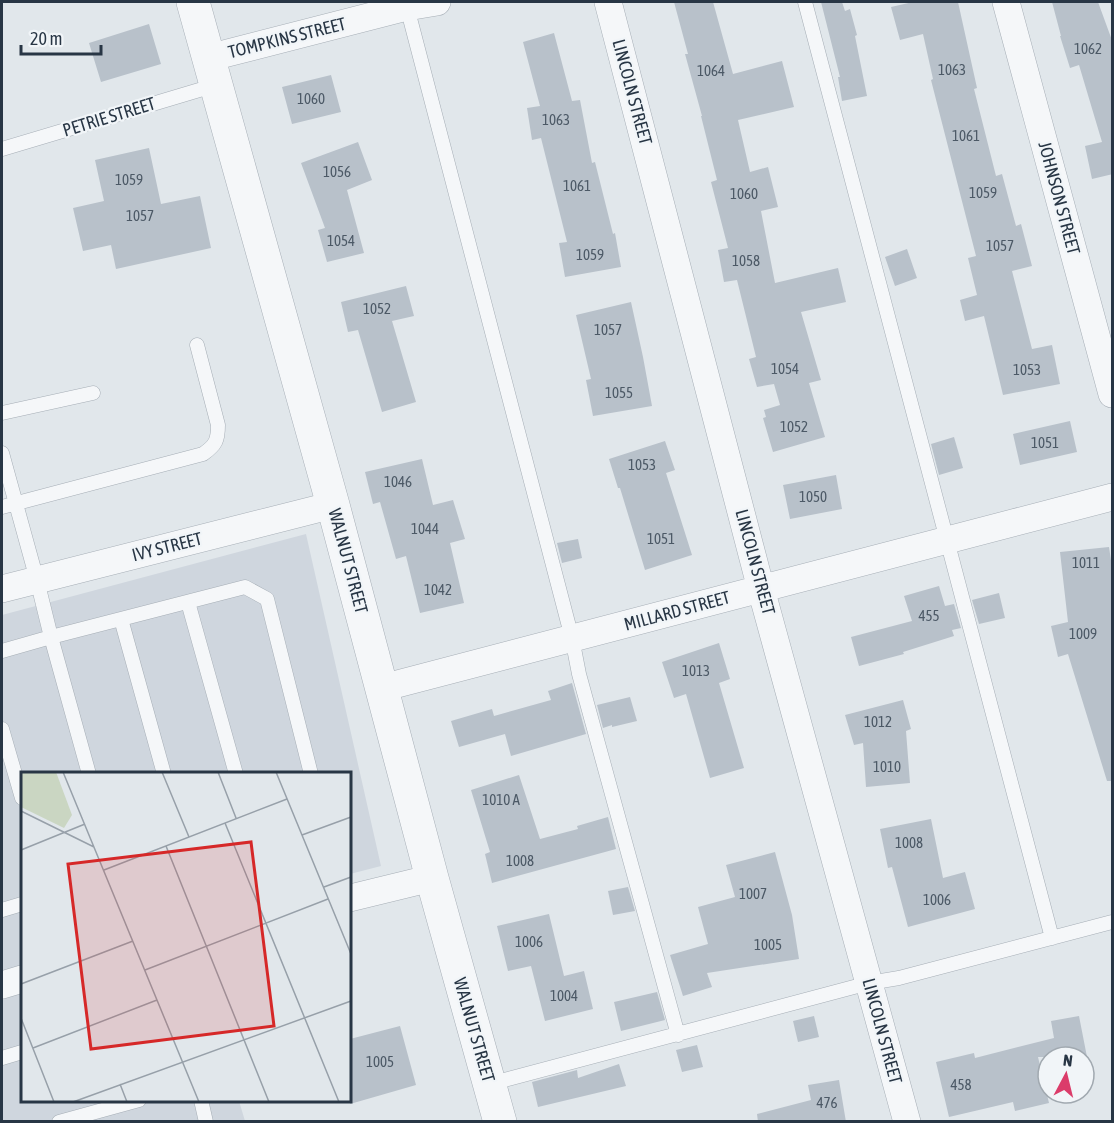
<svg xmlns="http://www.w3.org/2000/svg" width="1114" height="1123" font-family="'Asap Condensed',sans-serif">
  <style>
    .built { fill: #cfd6de }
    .building { fill: #b8c1ca }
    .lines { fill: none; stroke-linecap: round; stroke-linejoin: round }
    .service-casing { stroke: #a6aeb6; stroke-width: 15 }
    .minor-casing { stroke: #a6aeb6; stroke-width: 28 }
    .tertiary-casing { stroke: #a6aeb6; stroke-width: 34 }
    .service { stroke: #f5f7f9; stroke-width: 14 }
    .minor { stroke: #f5f7f9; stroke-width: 27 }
    .tertiary { stroke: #f5f7f9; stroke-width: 33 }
    .labels { text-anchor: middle; stroke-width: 4.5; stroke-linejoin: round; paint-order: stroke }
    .number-label { font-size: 15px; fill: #4c5966 }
    .street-label { font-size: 18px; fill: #283645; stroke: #f1f5f8 }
    .inset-road { fill: none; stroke: #97a0a9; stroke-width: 1.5 }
    .view { fill: #d62828; fill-opacity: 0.15; stroke: #d62828; stroke-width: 3 }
    .inset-edge { fill: none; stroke: #283645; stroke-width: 3 }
  </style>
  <rect width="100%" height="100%" fill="#e1e7eb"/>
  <!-- built -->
  <path class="built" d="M 306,534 L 381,866 L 350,874 L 350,774 L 22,774 L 22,1100 L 239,1101 L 245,1121 L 2,1122 L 2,615 Z"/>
  <!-- building -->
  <path class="building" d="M 674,2 L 713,2 L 733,74 L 782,61 L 794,107 L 738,120 L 750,172 L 768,167 L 778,207 L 761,211 L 775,283 L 838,268 L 846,302 L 801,312 L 821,380 L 809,383 L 825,437 L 773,452 L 763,418 L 766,417 L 764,410 L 780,405 L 774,384 L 757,387 L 749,359 L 756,357 L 737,280 L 724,282 L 718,250 L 728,248 L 711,182 L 717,180 L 701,116 L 702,116 L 685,54 L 688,54 Z
    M 821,2 L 842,2 L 845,11 L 850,9 L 857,35 L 855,36 L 867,96 L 842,101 L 838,77 L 840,77 Z
    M 913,2 L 958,2 L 977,88 L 974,89 L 996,176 L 1002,174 L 1016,226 L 1021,224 L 1032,266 L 1012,271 L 1032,349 L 1052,345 L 1060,384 L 1003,395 L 984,316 L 965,321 L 960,300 L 977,295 L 968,258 L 976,256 L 931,80 L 933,79 L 923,34 L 900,40 L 891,7 Z
    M 1052,2 L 1098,2 L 1113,43 L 1113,174 L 1092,179 L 1085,146 L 1102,142 L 1079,65 L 1070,68 L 1060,36 L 1061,36 Z
    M 149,24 L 161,64 L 101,82 L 89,43 Z
    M 554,33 L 572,101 L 580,100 L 592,163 L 595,162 L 613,234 L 615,233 L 621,267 L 565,277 L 559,243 L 567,242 L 541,138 L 532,140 L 527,108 L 540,106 L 523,42 Z
    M 331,75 L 341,112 L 292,124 L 282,87 Z
    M 358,142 L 372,180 L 347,190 L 364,253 L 327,262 L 318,230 L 325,228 L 301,163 Z
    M 149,148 L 161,204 L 200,196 L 211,248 L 116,269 L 111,245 L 83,251 L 73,208 L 104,201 L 95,160 Z
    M 907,249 L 917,278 L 895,286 L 885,257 Z
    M 406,286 L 414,316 L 392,321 L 416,402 L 382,412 L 358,330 L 348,332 L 341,302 Z
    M 631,302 L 643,357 L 652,406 L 593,416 L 586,380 L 591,379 L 576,315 Z
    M 1070,421 L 1077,452 L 1020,465 L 1013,434 Z
    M 954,437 L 963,468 L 939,475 L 931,444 Z
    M 665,441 L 675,470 L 666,473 L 692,555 L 645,570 L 620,488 L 618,488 L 609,459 Z
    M 422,459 L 433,505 L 453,500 L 465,539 L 450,543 L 464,603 L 420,613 L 406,556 L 396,559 L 380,502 L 373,504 L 365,472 Z
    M 836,475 L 842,509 L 790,519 L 783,485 Z
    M 578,539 L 582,558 L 562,563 L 557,543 Z
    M 1109,547 L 1113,574 L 1113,781 L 1107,781 L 1068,654 L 1058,657 L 1051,626 L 1068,622 L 1060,552 Z
    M 939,586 L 945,606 L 954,604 L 961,628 L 952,630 L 954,636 L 903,652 L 904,654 L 859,666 L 851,637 L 912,621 L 904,596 Z
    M 999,593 L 1005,618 L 979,624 L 972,600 Z
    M 719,643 L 730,679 L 719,683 L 744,768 L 710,778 L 686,694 L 674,698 L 662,662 Z
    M 572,683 L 586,734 L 511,756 L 505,734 L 459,747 L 451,721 L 492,709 L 494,716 L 551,700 L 548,691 Z
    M 630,697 L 637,721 L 612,727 L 612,725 L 603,728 L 597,705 Z
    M 903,700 L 911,729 L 906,731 L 910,783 L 866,787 L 863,743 L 854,745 L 845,715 Z
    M 519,775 L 540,839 L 578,829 L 577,826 L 608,817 L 616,849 L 492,883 L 485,854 L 490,852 L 471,790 Z
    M 931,819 L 943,878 L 965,872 L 975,909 L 908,927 L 892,867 L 888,868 L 880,829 Z
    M 775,852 L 792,915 L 799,959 L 707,973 L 712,987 L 683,996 L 670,955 L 708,944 L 698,907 L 735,897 L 726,865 Z
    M 628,887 L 635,911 L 613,915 L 608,891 Z
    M 549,914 L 564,976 L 584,971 L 593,1009 L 545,1021 L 531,966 L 508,971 L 497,926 Z
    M 657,992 L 665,1020 L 621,1031 L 614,1002 Z
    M 814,1016 L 819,1037 L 798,1042 L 793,1021 Z
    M 1079,1016 L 1087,1057 L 1038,1057 L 1049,1103 L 1015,1111 L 1013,1102 L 949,1117 L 936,1062 L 974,1053 L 975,1058 L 1054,1038 L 1051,1021 Z
    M 400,1026 L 416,1085 L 350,1104 L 350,1039 Z
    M 697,1045 L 703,1067 L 682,1072 L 676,1050 Z
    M 619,1064 L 626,1086 L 538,1107 L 532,1082 L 577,1070 L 578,1078 Z
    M 839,1080 L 846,1122 L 758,1122 L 757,1114 L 811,1100 L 808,1085 Z"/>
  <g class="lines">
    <!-- service casing -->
    <g class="service-casing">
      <path id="service" d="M 805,2 L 1052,938
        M 407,7 L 572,638 L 579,674 L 678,1035
        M 2,149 L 216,85
        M 2,413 L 93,393
        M 2,453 L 37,580 L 51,637 L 2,651
        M 2,507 L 203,454 C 216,445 218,440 218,425 L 197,345
        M 188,602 L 236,774
        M 121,619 L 164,774
        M 2,729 L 22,798
        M 89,774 L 51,637 L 245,587 L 267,599 L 311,774
        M 2,910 L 22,904
        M 2,1058 L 22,1052
        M 489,1084 L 869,983 L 899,978 L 1112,922
        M 201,1100 L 206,1122
        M 59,1122 L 139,1100"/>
    </g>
    <!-- minor casing -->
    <g class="minor-casing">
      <path id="minor" d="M 608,2 L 761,589 L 907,1122
        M 1006,2 L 1112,394
        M 208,58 L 407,7 L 437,2
        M 2,589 L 333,505
        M 382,688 L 1112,497
        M 350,898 L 432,878
        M 2,985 L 22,979"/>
    </g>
    <!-- tertiary casing -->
    <g class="tertiary-casing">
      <path id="tertiary" d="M 193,2 L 333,505 L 432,878 L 500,1122"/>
    </g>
    <!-- service -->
    <use href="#service" class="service"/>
    <!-- minor -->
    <use href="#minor" class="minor"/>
    <!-- tertiary -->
    <use href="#tertiary" class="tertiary"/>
  </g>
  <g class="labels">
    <!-- number labels -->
    <g class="number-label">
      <text x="1088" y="54">1062</text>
      <text x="952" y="75">1063</text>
      <text x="711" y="76">1064</text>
      <text x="311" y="104">1060</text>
      <text x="556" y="125">1063</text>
      <text x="966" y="141">1061</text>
      <text x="337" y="177">1056</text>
      <text x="129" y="185">1059</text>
      <text x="577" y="191">1061</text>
      <text x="983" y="198">1059</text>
      <text x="744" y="199">1060</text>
      <text x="140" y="221">1057</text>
      <text x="341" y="246">1054</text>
      <text x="1000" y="251">1057</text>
      <text x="590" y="260">1059</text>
      <text x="746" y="266">1058</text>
      <text x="377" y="314">1052</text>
      <text x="608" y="335">1057</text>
      <text x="785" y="374">1054</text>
      <text x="1027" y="375">1053</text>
      <text x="619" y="398">1055</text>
      <text x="794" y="432">1052</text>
      <text x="1045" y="448">1051</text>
      <text x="642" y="470">1053</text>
      <text x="398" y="487">1046</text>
      <text x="813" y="502">1050</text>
      <text x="425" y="534">1044</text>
      <text x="661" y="544">1051</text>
      <text x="1086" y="568">1011</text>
      <text x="438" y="595">1042</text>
      <text x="929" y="621">455</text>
      <text x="1083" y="639">1009</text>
      <text x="696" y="676">1013</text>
      <text x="878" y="727">1012</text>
      <text x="887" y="772">1010</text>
      <text x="501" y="805">1010 A</text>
      <text x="909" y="848">1008</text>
      <text x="520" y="866">1008</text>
      <text x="753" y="899">1007</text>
      <text x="937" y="905">1006</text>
      <text x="529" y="947">1006</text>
      <text x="768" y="950">1005</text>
      <text x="564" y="1001">1004</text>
      <text x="380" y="1067">1005</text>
      <text x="961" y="1090">458</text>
      <text x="827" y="1108">476</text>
    </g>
    <!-- street labels -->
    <g class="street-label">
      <text transform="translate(287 38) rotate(-14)" y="6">TOMPKINS STREET</text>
      <text transform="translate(632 92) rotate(75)" y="6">LINCOLN STREET</text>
      <text transform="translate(109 117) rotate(-17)" y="6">PETRIE STREET</text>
      <text transform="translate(1059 198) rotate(75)" y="6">JOHNSON STREET</text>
      <text transform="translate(167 547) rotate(-14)" y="6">IVY STREET</text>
      <text transform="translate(348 561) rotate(75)" y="6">WALNUT STREET</text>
      <text transform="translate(755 562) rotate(75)" y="6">LINCOLN STREET</text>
      <text transform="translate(677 611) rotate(-15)" y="6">MILLARD STREET</text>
      <text transform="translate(474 1030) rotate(74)" y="6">WALNUT STREET</text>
      <text transform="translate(882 1031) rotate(75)" y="6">LINCOLN STREET</text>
    </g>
  </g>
  <!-- overview -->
  <g transform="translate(21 772)">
    <rect width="330" height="330" fill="#e1e7eb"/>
    <path d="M 0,0 L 35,0 L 51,43 L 43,56 L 0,35 Z" fill="#cad6c2"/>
    <path class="inset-road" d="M 42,0 L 178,330M 141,0 L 168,65M 197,0 L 215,46M 255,0 L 330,182M 0,39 L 73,75M 204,51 L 318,330M 281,63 L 330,45M 145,74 L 248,330M 0,78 L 64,52M 83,98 L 266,27M 303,115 L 330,105M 124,198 L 307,127M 0,212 L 112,169M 0,246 L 33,330M 12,276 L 136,228M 99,312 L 106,330M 52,330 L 330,229"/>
    <path class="view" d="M 230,70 L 253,254 L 70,277 L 47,92 Z"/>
    <rect width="330" height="330" class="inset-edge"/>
  </g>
  <!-- border -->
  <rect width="1114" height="1123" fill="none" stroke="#283645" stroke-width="6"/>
  <!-- north arrow -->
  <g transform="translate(1066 1075) rotate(7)"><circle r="28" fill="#f1f5f8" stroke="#a1a9b0" stroke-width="1.5"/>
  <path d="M0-4.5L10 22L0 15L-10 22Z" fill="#db3c6a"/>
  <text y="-9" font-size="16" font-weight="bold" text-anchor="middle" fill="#283645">N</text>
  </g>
  <!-- scale -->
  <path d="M21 45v9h80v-9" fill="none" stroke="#283645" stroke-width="3"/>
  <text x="30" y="45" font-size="18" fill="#283645" stroke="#f1f5f8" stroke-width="4.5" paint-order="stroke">20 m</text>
</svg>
